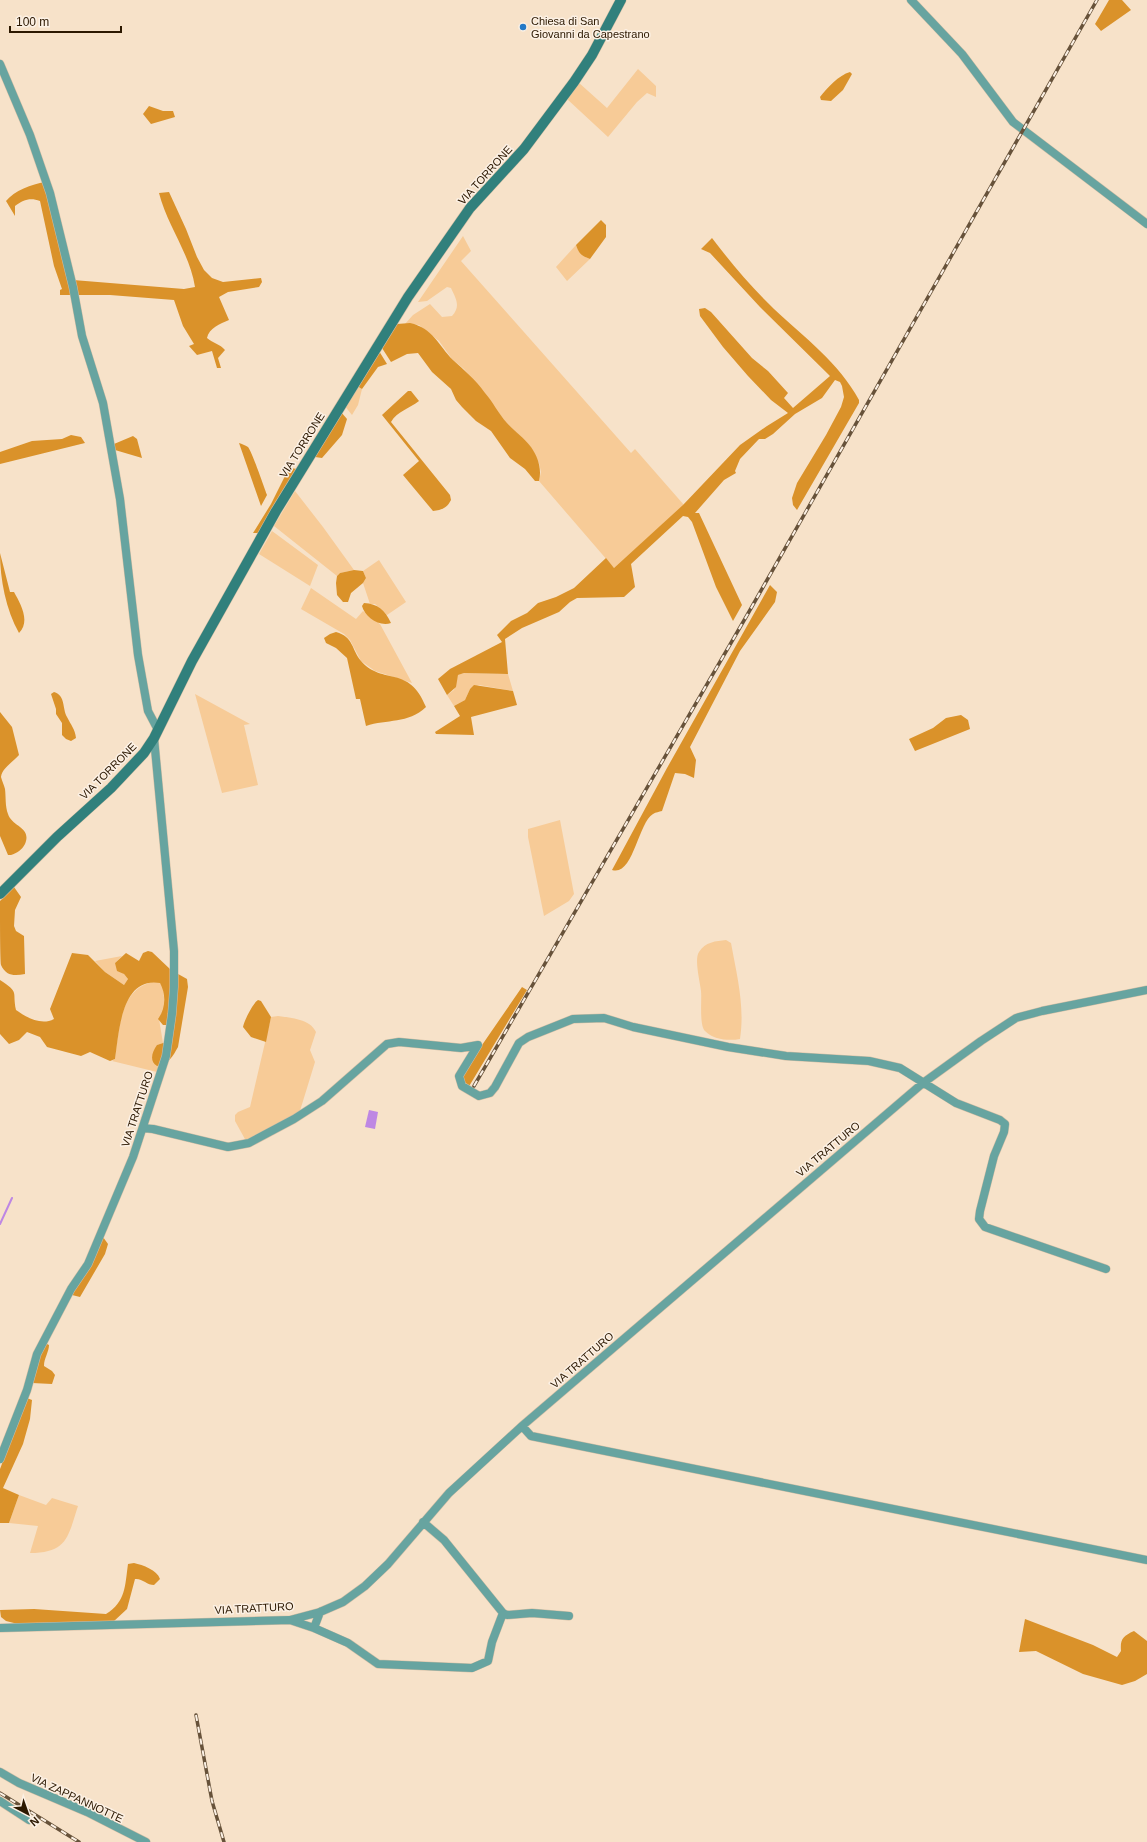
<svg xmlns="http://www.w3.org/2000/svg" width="1147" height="1842" font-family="Helvetica,sans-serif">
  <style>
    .green { fill: #f7cb97 }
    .forest { fill: #da922a }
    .water { fill: #be87e3 }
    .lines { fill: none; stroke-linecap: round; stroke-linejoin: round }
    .stream { stroke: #be87e3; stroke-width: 2 }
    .minor-casing { stroke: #d2bea5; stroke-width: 9 }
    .secondary-casing { stroke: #d2bea5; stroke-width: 11 }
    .minor { stroke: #67a4a0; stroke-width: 8 }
    .secondary { stroke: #31807c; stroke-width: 10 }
    .rail-casing { stroke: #67523a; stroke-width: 3.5 }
    .rail { stroke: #fcf1e5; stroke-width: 2; stroke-dasharray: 6; stroke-linecap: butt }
    .poi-dot { fill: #2379c7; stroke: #fcf1e5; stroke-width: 1.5 }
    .labels { text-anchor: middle; stroke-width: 3; stroke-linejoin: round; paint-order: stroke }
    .poi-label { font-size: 11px; fill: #2c1800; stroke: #fcf1e5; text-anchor: start }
    .street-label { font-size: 11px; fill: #2c1800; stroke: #fcf1e5 }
  </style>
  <rect width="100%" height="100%" fill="#f7e2c9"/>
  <!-- green -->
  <path class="green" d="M 638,69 L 656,86 L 656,97 L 647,93 L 637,102 L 608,137 L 567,99 L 578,82 L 607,108 Z
    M 463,236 L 471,251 L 461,261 L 631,453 L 635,449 L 684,505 L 614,568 L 539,481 L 541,472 L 539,463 L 530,446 L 506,422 L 464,369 L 452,359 L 439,341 L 419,325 L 405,324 L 413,315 L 430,304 L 442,317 L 452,316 C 461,306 456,299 451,288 L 447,287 L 427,301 L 418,302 Z
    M 576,245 C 579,253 583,256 590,259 L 567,281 L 556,267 Z
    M 357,386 L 362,389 L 358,405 L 352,415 L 344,405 Z
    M 295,491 L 323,527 L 354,570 L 340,573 L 337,576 L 274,526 Z
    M 272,531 L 318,565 L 310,586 L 259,554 Z
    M 379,560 L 406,602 L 387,615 L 375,604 L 370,604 L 363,583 L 366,578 L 363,571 Z
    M 311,588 L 356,619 L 363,611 L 380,624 L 412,683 L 375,671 L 361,661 L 350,640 L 344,634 L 301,609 Z
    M 464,673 L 508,674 L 513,691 L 479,685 L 470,689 L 465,700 L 454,706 L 447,695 L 454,690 L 458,675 Z
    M 195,694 L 250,724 L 244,725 L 258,785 L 222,793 Z
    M 560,820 L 574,894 L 569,901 L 544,916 L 528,837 L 528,829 Z
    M 726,940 L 731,943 C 737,976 745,1006 740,1039 C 729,1041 714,1040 705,1031 C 699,1025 702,1000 701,991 C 700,982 694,959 699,952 C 705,942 716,941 726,940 Z
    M 122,956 L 115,963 L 128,979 L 124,985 L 105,972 L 95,961 Z
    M 153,982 L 160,983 L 163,988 L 165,1007 L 159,1019 L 163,1043 L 157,1045 L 159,1067 L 157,1072 L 112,1061 L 115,1059 C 119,1031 119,989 153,982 Z
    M 278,1016 C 292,1018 310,1019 316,1032 L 310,1050 L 315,1062 L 299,1114 L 246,1141 L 235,1121 L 235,1115 L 238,1112 L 250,1107 L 271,1017 Z
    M 19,1495 L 46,1505 L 52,1498 L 78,1506 C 68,1536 68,1553 30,1553 L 38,1526 L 9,1523 Z"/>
  <!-- forest -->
  <path class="forest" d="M 1109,0 L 1122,0 L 1131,10 L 1101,31 L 1095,24 Z
    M 850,72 L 852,74 L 843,90 L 831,101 L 821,100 L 820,97 C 827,88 839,75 850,72 Z
    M 149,106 L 163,111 L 173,111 L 175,117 L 151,124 L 143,114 Z
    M 45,182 L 73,280 L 184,289 L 195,287 C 190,254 167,225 159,193 L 169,192 L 186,229 L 197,257 L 204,270 L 212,278 L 223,282 L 261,278 L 262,282 L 259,287 L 228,292 L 219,297 L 229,320 C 220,324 209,328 207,338 C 213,343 220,344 225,350 L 218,358 L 221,368 L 217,368 L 212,351 L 197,355 L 189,346 L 194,344 L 183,326 L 174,300 L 110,295 L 60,295 L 60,290 L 62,289 L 54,266 L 40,201 C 30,197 23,200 15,206 L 15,216 L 6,201 C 14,191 32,184 45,182 Z
    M 601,220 L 606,225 L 606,237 L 590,259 C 582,256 579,254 576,245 Z
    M 712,238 C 731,263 752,288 774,309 C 804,337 840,364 859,400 L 859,403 L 797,510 L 793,505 L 792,498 L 797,483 L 826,435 L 841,407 L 844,397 L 842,386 L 840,382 L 835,380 L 822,398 L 795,414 L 773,434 L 765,439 L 759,439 L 740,459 L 735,471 L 736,473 L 724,480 L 695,513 L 699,513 L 742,605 L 733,621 L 716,587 L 692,522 L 688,517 L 683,516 L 631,564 L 635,587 L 624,597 L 577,598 L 570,602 L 559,612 L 522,628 L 505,639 L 508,674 L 464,673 L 458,675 L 456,687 L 447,695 L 438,679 L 450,669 L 502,642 L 497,635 L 511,621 L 527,613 L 538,603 L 556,597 L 574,588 L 606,558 L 614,568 L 683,505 L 740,445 L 767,426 L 788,413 L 771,400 L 748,376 L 723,347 L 700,316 L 699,309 L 705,308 L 711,312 L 752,358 L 768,371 L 788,393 L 784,398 L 793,408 L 830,376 L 760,307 L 710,253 L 701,249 Z
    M 410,323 C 433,328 438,345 453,360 C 464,370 476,380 485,393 C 493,402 498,413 507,423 C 514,431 524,438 531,447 C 538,457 542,469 539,481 L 535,481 L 525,469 L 510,458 L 491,431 L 476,421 L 462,407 L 456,400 L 451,389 L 432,372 L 418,353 L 407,354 L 391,362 L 382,348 L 397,324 Z
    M 379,351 L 387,364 L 378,367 L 362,389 L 357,386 Z
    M 408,391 L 411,391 L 419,401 C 409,409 397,411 391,422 L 450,495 L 451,500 C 447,508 442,510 433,511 L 403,475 L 419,461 L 382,415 Z
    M 341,412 L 347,419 L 342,435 L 322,458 L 315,457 L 314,454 Z
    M 71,435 L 81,437 L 85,443 L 0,464 L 0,452 L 32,441 L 62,439 Z
    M 133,436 L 137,439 L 142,458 L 115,450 L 114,444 Z
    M 239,443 C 242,444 245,445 248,447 C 252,452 264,487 267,495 L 261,506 Z
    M 289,468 L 298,469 L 259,533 L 253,533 L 271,504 Z
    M 0,553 L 10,592 L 14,592 C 20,603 31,621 19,633 C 6,610 0,579 0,553 Z
    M 354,570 L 363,571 L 366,578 L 363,583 L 351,593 L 348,602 L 343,602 L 337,595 L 336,583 L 337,576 L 340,573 Z
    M 770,585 L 777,592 L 775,602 L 740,651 L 690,747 L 696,760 L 694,778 L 685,774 L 675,773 L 662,811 C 659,812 656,812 653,814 C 638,823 633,877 612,870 L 667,768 Z
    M 364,603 C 378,604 385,610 391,623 C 379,627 365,617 362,606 Z
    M 336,632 C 354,637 351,649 361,661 C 383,686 409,664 426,707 C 408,724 387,719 366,726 L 360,699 L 356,699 L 347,658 L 336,648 L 326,643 L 324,638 L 330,634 Z
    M 474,685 L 513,691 L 517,705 L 471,717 L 474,735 L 436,734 L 435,732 L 460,716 L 454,706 L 465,700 L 470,689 Z
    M 54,692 C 66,696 62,708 67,717 C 71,725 75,729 76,738 L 71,741 L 66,739 L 62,735 L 62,723 L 56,714 L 56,709 L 51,694 Z
    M 0,712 L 12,727 L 19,755 C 13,762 2,768 1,777 C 2,781 4,785 5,789 C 6,797 5,806 8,814 C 12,827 32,827 25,844 C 22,850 17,853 11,855 L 8,855 L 0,836 Z
    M 961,715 L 968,720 L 970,729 L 915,751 L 909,739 L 933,728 L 946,718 Z
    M 14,887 L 21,897 L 15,910 L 14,926 L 16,931 L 24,936 L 25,974 C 14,976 6,976 1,965 C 0,959 0,911 0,901 Z
    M 148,951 L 152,952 L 171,970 L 187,979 L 188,987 L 178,1047 C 173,1056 168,1065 157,1066 C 149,1061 152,1052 157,1045 L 163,1043 L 170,1044 L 173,1025 L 163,1025 L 158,1019 C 166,1008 166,994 160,983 C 121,976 119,1033 115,1059 L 110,1061 L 90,1052 L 81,1056 L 47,1047 L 40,1037 L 27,1032 L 19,1040 L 9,1044 L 0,1034 L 0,980 C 20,993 12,991 16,1010 C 26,1017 41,1026 54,1019 L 50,1009 L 72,953 L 88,955 L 105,972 L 124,985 L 128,979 L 124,974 L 117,971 L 115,963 L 126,953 L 139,961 L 143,953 Z
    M 522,987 L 527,990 L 468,1088 L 460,1077 Z
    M 258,1000 L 261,1001 L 271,1017 L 266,1042 L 251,1037 L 243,1027 C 244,1021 253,1003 258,1000 Z
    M 103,1237 L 108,1244 L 105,1254 L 80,1297 L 72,1295 Z
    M 47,1344 L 49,1345 C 49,1352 44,1358 44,1366 L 52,1371 L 55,1375 L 52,1384 L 32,1383 L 43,1345 Z
    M 27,1398 L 32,1400 L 30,1419 L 23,1444 L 3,1488 L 19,1495 L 9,1523 L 0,1523 L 0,1469 Z
    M 134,1563 C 143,1565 157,1570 160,1579 L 154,1585 C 147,1585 142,1578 135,1579 L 127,1609 L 113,1622 L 18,1624 L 6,1621 L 1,1617 L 0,1610 L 34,1609 L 106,1614 C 126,1602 125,1585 128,1564 Z
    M 1025,1619 L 1093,1645 L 1117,1657 L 1121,1651 C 1120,1639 1123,1636 1134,1631 L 1147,1641 L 1147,1674 L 1135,1681 L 1122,1685 L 1083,1674 L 1036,1651 L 1019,1652 Z"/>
  <!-- water -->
  <path class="water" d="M 369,1110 L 378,1112 L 375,1129 L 365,1127 Z"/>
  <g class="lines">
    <!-- stream -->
    <path class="stream" d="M 0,1224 L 12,1198"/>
    <!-- minor casing -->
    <g class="minor-casing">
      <path id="minor" d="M 911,0 L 962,54 L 1013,122 L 1147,224
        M 0,64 L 30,135 L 50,193 L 73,287 L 82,336 L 103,403 L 120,499 L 138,655 L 148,711 L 158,730
        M 143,1128 L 153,1129 L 228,1147 L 249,1143 L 294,1119 L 322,1101 L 387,1044 L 399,1042 L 461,1048 L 478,1045 L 459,1076 L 462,1086 L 479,1096 L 490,1093 L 495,1087 L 519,1043 L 528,1037 L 573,1019 L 604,1018 L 633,1027 L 728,1047 L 786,1056 L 869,1061 L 900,1068 L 956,1103 L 1000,1120 L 1005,1124 L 1004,1132 L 994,1156 L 980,1211 L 979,1219 L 985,1227 L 1106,1269
        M 522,1426 L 531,1436 L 1147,1560
        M 0,1459 L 27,1390 L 37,1354 L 71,1289 L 88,1264 L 133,1157 L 166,1056 L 172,1014 L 174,987 L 174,951 L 154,738
        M 423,1522 L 444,1540 L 503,1613 L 507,1615 L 532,1613 L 569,1616
        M 290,1620 L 314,1628 L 348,1643 L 378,1664 L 472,1668 L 488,1661 L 492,1642 L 503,1613
        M 0,1628 L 290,1620 L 320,1612 L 343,1602 L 365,1586 L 388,1564 L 449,1493 L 522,1426 L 923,1083 L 981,1041 L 1016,1018 L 1042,1011 L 1147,990
        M 314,1628 L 320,1612
        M 0,1772 L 19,1783 L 87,1812 L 146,1842
        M 0,1801 L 29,1820"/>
    </g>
    <!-- secondary casing -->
    <g class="secondary-casing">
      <path id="secondary" d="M 0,894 L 57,837 L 111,788 L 144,753 L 154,738 L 192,661 L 276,511 L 408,297 L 470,208 L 524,149 L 574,82 L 592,55 L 621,0"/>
    </g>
    <!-- minor -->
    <use href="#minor" class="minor"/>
    <!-- secondary -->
    <use href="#secondary" class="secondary"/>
    <!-- rail casing -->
    <g class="rail-casing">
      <path id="rail" d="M 474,1086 L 746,617 L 1097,0
        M 196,1715 L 212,1801 L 224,1842
        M 0,1793 L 79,1842"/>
    </g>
    <!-- rail -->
    <use href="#rail" class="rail"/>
  </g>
  <!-- markers -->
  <circle class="poi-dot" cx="523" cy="27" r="4"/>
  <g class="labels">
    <!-- poi labels -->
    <g class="poi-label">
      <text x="531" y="25">Chiesa di San<tspan x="531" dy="13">Giovanni da Capestrano</tspan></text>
    </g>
    <!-- street labels -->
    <g class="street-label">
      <text transform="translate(485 175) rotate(-48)" y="4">VIA TORRONE</text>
      <text transform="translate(302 445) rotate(-58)" y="4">VIA TORRONE</text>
      <text transform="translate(108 771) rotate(-45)" y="4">VIA TORRONE</text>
      <text transform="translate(137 1109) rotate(-72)" y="4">VIA TRATTURO</text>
      <text transform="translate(828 1149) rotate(-40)" y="4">VIA TRATTURO</text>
      <text transform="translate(582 1360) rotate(-41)" y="4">VIA TRATTURO</text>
      <text transform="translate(254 1608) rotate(-3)" y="4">VIA TRATTURO</text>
      <text transform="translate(77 1798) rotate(25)" y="4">VIA ZAPPANNOTTE</text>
    </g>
  </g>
  <!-- north arrow -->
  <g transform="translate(28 1814) rotate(139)" stroke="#fcf1e5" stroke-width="3" paint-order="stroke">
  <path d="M0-3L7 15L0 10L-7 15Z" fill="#2c1800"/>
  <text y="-6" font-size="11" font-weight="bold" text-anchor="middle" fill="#2c1800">N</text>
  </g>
  <!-- scale -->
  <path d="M10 26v6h111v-6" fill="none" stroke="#2c1800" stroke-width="2"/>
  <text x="16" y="26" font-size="12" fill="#2c1800" stroke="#fcf1e5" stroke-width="3" paint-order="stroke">100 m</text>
</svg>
